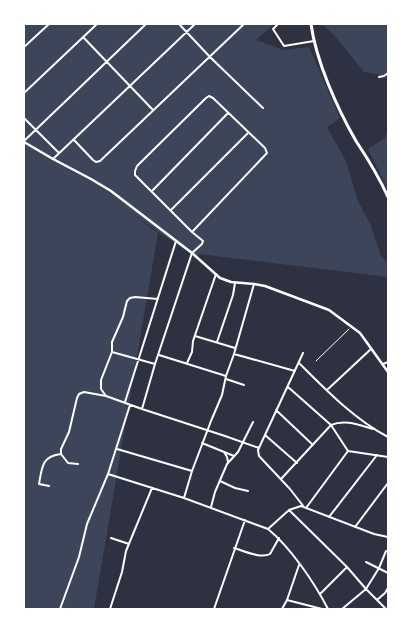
<svg xmlns="http://www.w3.org/2000/svg" width="412" height="633" font-family="Poppins,sans-serif">
  <style>
    .green { fill: #3c4559 }
    .lines { fill: none; stroke-linecap: round; stroke-linejoin: round }
    .path { stroke: #fff; stroke-width: 1 }
    .minor { stroke: #fff; stroke-width: 2 }
    .tertiary { stroke: #fff; stroke-width: 2.5 }
    .primary { stroke: #fff; stroke-width: 3 }
  </style>
  <rect width="100%" height="100%" fill="#2d3142"/>
  <!-- green -->
  <path class="green" d="M 24,24 L 274,24 L 256,40 L 283,50 L 309,47 L 340,118 L 327,127 L 346,161 L 358,201 L 371,226 L 381,256 L 388,263 L 388,277 L 199,254 L 197,258 L 126,210 L 158,233 L 94,609 L 24,609 Z
    M 323,24 L 388,24 L 388,76 L 364,72 L 335,36 Z
    M 388,126 L 388,190 L 368,149 L 385,138 Z"/>
  <g class="lines">
    <!-- path -->
    <path class="path" d="M 316,361 L 349,329"/>
    <!-- minor -->
    <path class="minor" d="M 179,24 L 210,57 L 263,108
      M 278,24 L 273,29 L 284,46 L 314,41
      M 83,37 L 153,110
      M 24,47 L 49,24
      M 379,77 L 384,76 L 388,73
      M 24,93 L 97,24
      M 24,118 L 59,153
      M 74,140 L 93,160 L 96,162 L 100,161 L 244,24
      M 24,141 L 146,24
      M 53,159 L 195,24
      M 152,191 L 228,113
      M 171,210 L 248,133
      M 195,336 L 235,348
      M 217,342 L 233,295 L 235,283
      M 112,352 L 155,364
      M 303,353 L 258,450 L 259,456 L 290,489 L 304,507
      M 234,354 L 295,371
      M 159,355 L 226,376
      M 187,363 L 192,352 L 193,341 L 216,274
      M 299,363 C 326,390 354,419 388,437
      M 383,364 L 388,362
      M 226,379 L 244,385
      M 288,387 L 331,425 L 348,451 L 388,457
      M 327,390 L 371,349
      M 106,396 L 101,389 L 101,380 L 112,352 L 112,342 L 123,317 L 127,301 L 130,298 L 135,297 L 158,299
      M 125,402 L 176,241
      M 142,409 L 155,364 L 192,253 L 202,244 L 203,241 L 192,232 L 135,175 L 135,171 L 137,166 L 206,98 L 209,96 L 213,98 L 265,148 L 267,153 L 192,232
      M 276,410 L 313,445
      M 265,435 L 297,463
      M 202,443 L 234,456
      M 117,449 L 192,471
      M 224,452 L 227,457 L 228,462
      M 78,464 L 68,463 L 61,454 L 61,449 L 69,432 L 77,398 L 79,394 L 84,392 L 106,396 L 142,409 L 225,436 L 259,448
      M 108,474 L 184,498 L 268,529 C 291,548 314,582 328,609
      M 281,479 L 331,425 C 345,419 359,425 373,429
      M 220,481 L 235,488 L 248,491
      M 49,486 L 39,484 C 42,467 42,456 61,454
      M 184,498 L 192,471 L 211,421 L 222,395 L 226,376 L 234,354 L 254,284
      M 211,507 L 215,492 L 227,464 L 238,452 L 253,422
      M 306,508 L 348,451
      M 289,510 L 347,567 L 366,589 L 386,609
      M 329,517 L 377,455
      M 355,527 L 388,483
      M 268,529 L 289,510 L 301,506 L 374,534 L 388,537
      M 111,538 L 129,544
      M 234,548 C 244,551 261,559 270,554 L 279,538
      M 366,562 L 388,573
      M 320,594 L 347,567
      M 287,600 L 322,609
      M 377,600 L 385,593 L 388,588
      M 60,609 L 79,557 L 87,524 L 108,474 L 130,405
      M 110,609 L 122,572 L 126,551 L 152,488
      M 214,609 L 245,520
      M 282,609 L 287,600 L 299,565
      M 342,609 L 366,589 L 379,568 L 386,551"/>
    <!-- tertiary -->
    <path class="tertiary" d="M 24,142 L 53,159 L 91,179 L 111,191 L 192,253 L 220,278 L 231,282 L 254,284 L 265,286 L 329,310 L 360,333 L 388,372"/>
    <!-- primary -->
    <path class="primary" d="M 311,24 C 316,61 337,108 356,141 C 368,159 379,177 388,197"/>
  </g>
  <!-- border -->
  <rect width="412" height="633" fill="none" stroke="#ffffff" stroke-width="50"/>
</svg>
